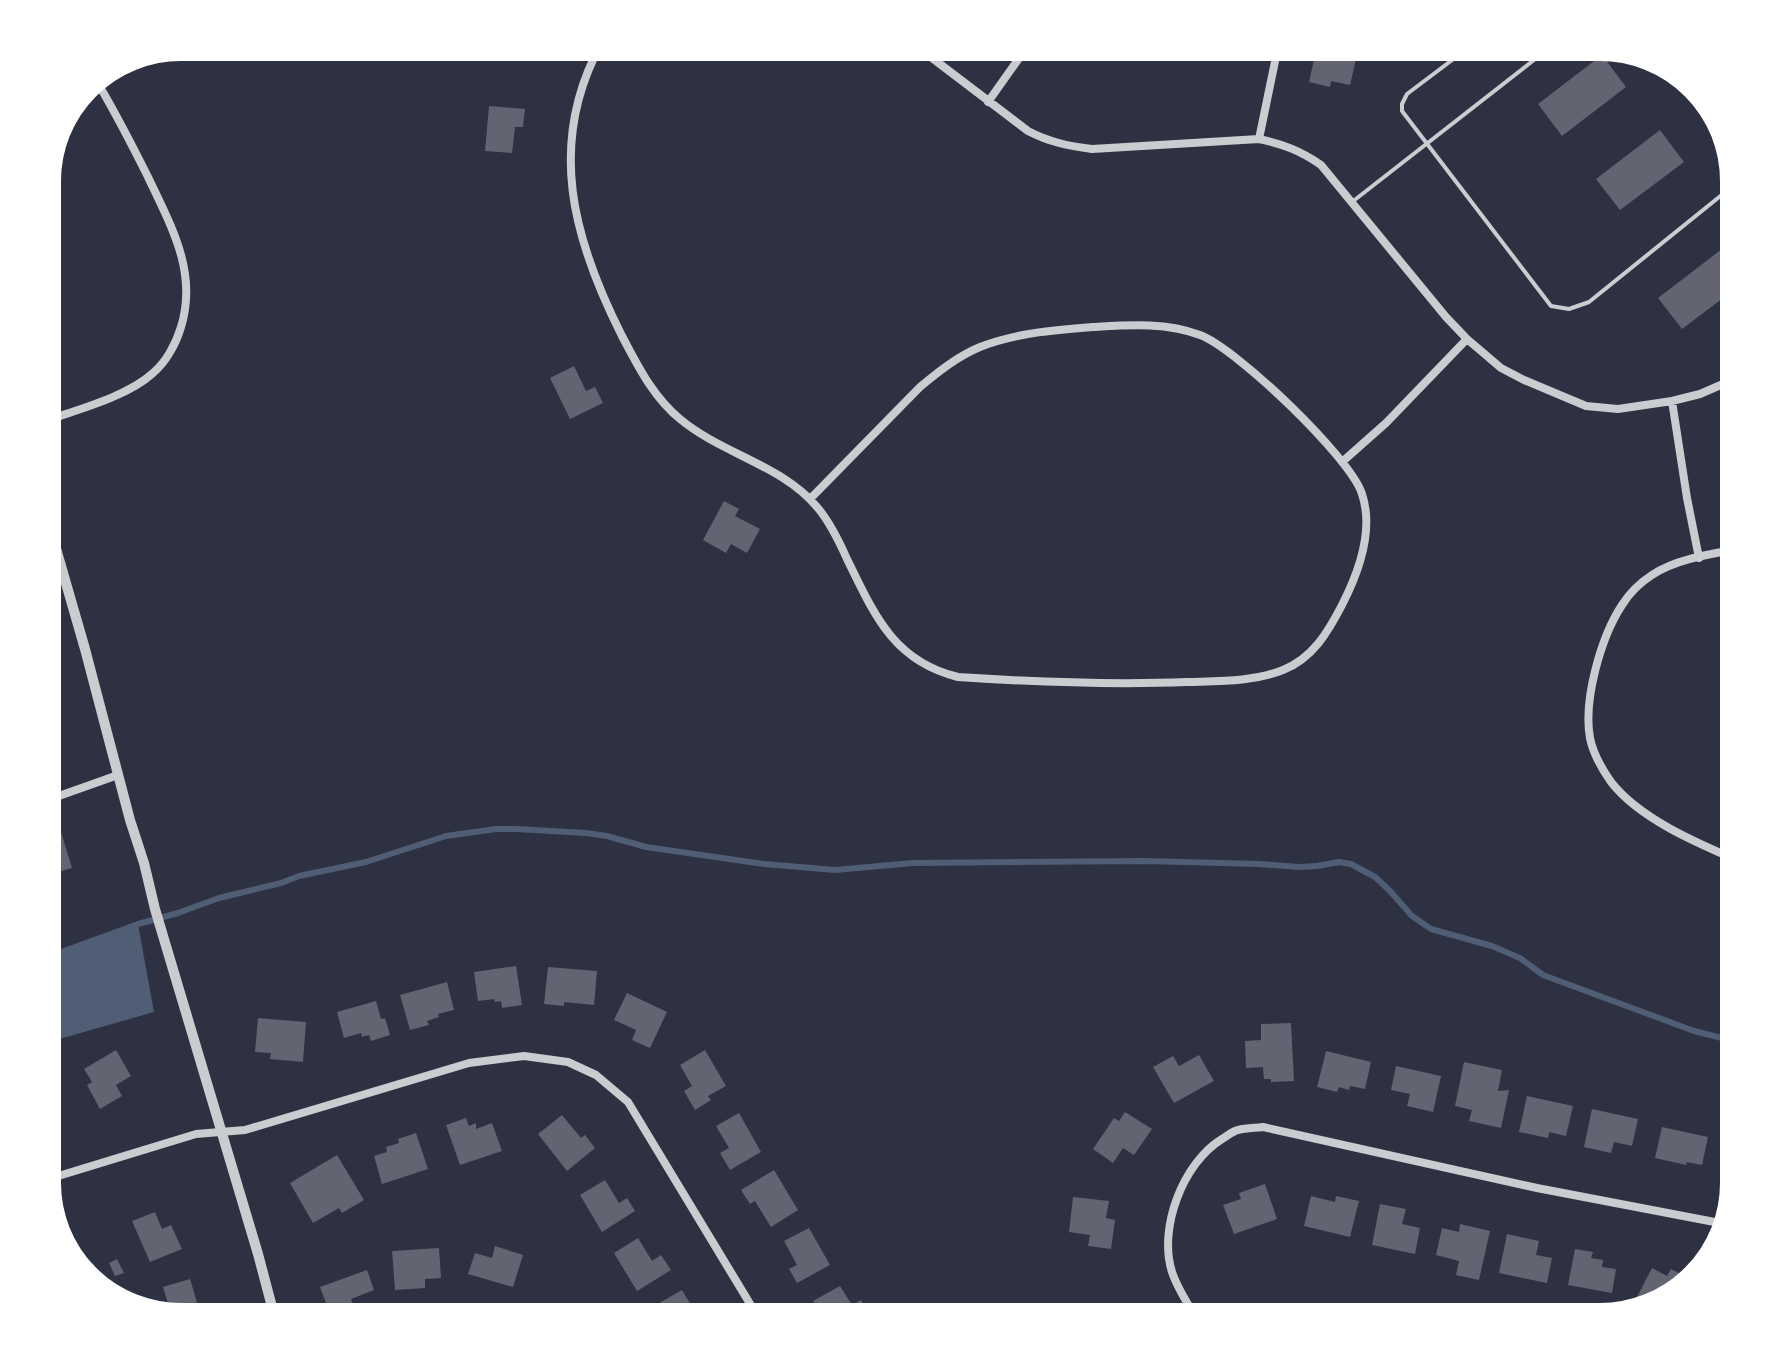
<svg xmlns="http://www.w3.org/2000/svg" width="1781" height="1364" font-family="Cabin,sans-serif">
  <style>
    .water { fill: #4f5d75 }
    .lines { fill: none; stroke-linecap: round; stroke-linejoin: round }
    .stream { stroke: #4f5d75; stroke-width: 6 }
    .building { fill: #626471 }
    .service { stroke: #caccd0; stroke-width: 4 }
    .minor { stroke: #caccd0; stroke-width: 8 }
    .tertiary { stroke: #caccd0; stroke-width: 10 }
    .rim { fill: none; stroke: #fff; stroke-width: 10 }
  </style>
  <rect width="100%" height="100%" fill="#2d3142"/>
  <!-- water -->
  <path class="water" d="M 138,924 L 154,1012 L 42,1044 L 42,959 Z"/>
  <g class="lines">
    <!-- stream -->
    <path class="stream" d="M 42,959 L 138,924 L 178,913 L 219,898 L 281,883 L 299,876 L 366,862 L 446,836 L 496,829 L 516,829 L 586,833 L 607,836 L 646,847 L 764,864 L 835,870 L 913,863 L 1145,861 L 1259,864 L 1299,867 L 1317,866 L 1339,862 L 1351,864 L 1375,877 L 1390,891 L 1412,916 L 1431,929 L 1492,946 L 1520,958 L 1543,975 L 1694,1031 L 1722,1038 L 1733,1047 L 1739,1049"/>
  </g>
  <!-- building -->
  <path class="building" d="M 1318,42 L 1360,42 L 1350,85 L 1331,81 L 1330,87 L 1309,82 Z
    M 1602,55 L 1626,87 L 1562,136 L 1538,104 Z
    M 489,106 L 525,109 L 523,127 L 515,127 L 512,153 L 485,151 Z
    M 1660,130 L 1684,162 L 1620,210 L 1596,179 Z
    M 1722,249 L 1739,272 L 1739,286 L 1682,329 L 1658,298 Z
    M 574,366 L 586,391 L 595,387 L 603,403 L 570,419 L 550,378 Z
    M 724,501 L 739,509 L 735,516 L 760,529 L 747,553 L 731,544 L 726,553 L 703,540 Z
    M 61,832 L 72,868 L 42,877 L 42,838 Z
    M 516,966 L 522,1005 L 502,1008 L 501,1001 L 495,1002 L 494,999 L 478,1001 L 474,972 Z
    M 548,967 L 597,971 L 594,1005 L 564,1002 L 564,1006 L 544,1004 Z
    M 447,982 L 454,1010 L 438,1014 L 439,1017 L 427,1021 L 429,1025 L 410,1030 L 400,995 Z
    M 627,993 L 667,1012 L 650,1048 L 632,1040 L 636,1030 L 614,1020 Z
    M 376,1001 L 381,1019 L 385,1018 L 390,1035 L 371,1041 L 369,1035 L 362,1037 L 361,1033 L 344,1038 L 337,1012 Z
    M 258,1018 L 306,1022 L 303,1062 L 270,1059 L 271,1053 L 255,1052 Z
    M 1291,1023 L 1294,1081 L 1271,1082 L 1271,1079 L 1264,1079 L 1263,1067 L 1246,1068 L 1245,1041 L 1261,1040 L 1261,1024 Z
    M 116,1050 L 131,1076 L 116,1085 L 122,1096 L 100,1109 L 87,1085 L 92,1082 L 84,1069 Z
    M 705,1050 L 726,1086 L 708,1096 L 711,1100 L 695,1110 L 684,1091 L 692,1086 L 680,1065 Z
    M 1326,1051 L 1371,1062 L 1365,1089 L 1350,1086 L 1349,1090 L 1339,1087 L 1337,1092 L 1317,1087 Z
    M 1199,1055 L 1214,1081 L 1174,1103 L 1153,1067 L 1173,1056 L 1179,1066 Z
    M 1464,1062 L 1502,1070 L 1498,1091 L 1509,1090 L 1501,1128 L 1469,1121 L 1472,1110 L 1455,1106 Z
    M 1396,1066 L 1441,1076 L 1433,1112 L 1407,1106 L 1410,1094 L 1391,1090 Z
    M 45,1090 L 55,1124 L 42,1128 L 42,1091 Z
    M 1527,1096 L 1573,1106 L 1566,1136 L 1549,1132 L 1548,1138 L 1519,1132 Z
    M 1592,1109 L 1638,1119 L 1632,1146 L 1614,1142 L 1611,1153 L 1584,1147 Z
    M 1125,1112 L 1152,1129 L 1134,1155 L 1123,1148 L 1113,1163 L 1093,1149 L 1114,1118 L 1119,1121 Z
    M 739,1113 L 761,1152 L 730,1170 L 720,1153 L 729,1148 L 716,1126 Z
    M 562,1115 L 581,1138 L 585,1135 L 595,1148 L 567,1171 L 538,1134 Z
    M 466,1118 L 469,1126 L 476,1123 L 476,1129 L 492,1123 L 502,1151 L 460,1165 L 446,1125 Z
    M 1662,1127 L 1708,1137 L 1702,1165 L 1687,1162 L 1686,1165 L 1655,1158 Z
    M 416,1133 L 428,1169 L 382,1184 L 374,1156 L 387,1152 L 386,1147 L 399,1143 L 398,1139 Z
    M 1738,1144 L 1739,1144 L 1739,1168 L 1733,1166 Z
    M 337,1155 L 364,1200 L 342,1213 L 339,1208 L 313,1223 L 290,1183 Z
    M 774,1170 L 798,1210 L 771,1227 L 755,1201 L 750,1204 L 741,1190 Z
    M 605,1180 L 619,1203 L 627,1198 L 635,1211 L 602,1232 L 580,1195 Z
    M 1265,1184 L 1277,1219 L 1234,1234 L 1223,1205 L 1241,1199 L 1239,1193 Z
    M 1311,1196 L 1335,1202 L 1336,1196 L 1359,1201 L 1350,1237 L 1304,1226 Z
    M 1073,1197 L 1109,1201 L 1106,1218 L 1115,1220 L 1111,1249 L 1088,1246 L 1090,1235 L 1069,1232 Z
    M 1380,1204 L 1406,1209 L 1402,1224 L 1420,1228 L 1415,1254 L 1372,1245 Z
    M 155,1212 L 162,1229 L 171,1225 L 182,1249 L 150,1262 L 132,1221 Z
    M 1460,1224 L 1490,1231 L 1479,1280 L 1456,1275 L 1459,1261 L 1436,1255 L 1442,1228 L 1459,1232 Z
    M 809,1228 L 830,1265 L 797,1283 L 789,1269 L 797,1265 L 784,1241 Z
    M 1507,1234 L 1539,1241 L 1536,1255 L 1552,1258 L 1547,1283 L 1499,1273 Z
    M 54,1237 L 73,1237 L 73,1265 L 57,1245 Z
    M 638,1238 L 652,1261 L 661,1255 L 671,1270 L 637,1291 L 614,1253 Z
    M 495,1246 L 523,1255 L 513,1287 L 468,1274 L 475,1253 L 492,1258 Z
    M 439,1248 L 441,1278 L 425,1279 L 425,1288 L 395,1290 L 392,1251 Z
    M 1575,1249 L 1593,1252 L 1591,1258 L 1603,1260 L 1602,1267 L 1616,1269 L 1612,1293 L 1568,1285 Z
    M 117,1259 L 124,1273 L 115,1276 L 109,1263 Z
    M 1652,1268 L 1667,1276 L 1671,1269 L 1694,1281 L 1659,1308 L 1637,1297 Z
    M 367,1270 L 374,1290 L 351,1299 L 356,1314 L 333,1322 L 320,1287 Z
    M 190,1279 L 201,1316 L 181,1322 L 173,1319 L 163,1287 Z
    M 840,1286 L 852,1305 L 861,1300 L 873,1322 L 825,1322 L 813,1301 Z
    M 682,1290 L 698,1317 L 692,1322 L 657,1322 L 649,1309 Z
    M 1129,1305 L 1140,1322 L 1102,1322 Z"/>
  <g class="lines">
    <!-- service -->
    <path class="service" d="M 1476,42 L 1407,94 L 1402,104 L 1402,111 L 1551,306 L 1569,309 L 1589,302 L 1739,181
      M 1352,202 L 1557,42"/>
    <!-- minor -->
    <path class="minor" d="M 602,42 C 546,143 573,239 622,336 C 638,366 653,397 680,419 C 722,454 782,465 817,507 C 830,522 839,541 847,559 C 874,614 893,661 958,677 C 1034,682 1111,685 1187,682 C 1219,681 1253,682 1283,670 C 1313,658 1328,632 1342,605 C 1359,572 1374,530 1362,494 C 1351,458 1236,348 1200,335 C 1166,322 1128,325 1093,327 C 1054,330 1016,333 980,347 C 958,356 938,372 920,387 L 810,499
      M 911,42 L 1028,131 C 1049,142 1068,146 1092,149 L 1259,139 C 1283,144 1301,151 1321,165 L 1446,317 L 1467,339 L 1501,368 L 1524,380 L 1586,406 L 1618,409 L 1672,401 L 1700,394 L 1739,377
      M 988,102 L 1027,47 L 1032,42
      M 1259,139 L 1279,42
      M 1672,401 L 1687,498 L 1699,558
      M 42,422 C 76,410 127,397 153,373 C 166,362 176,344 181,327 C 198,272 171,226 148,177 C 131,143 113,108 93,75
      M 1342,462 L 1386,423 L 1467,339
      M 1739,549 C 1711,554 1676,559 1652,575 C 1641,582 1629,594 1622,605 C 1601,637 1583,700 1590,738 C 1593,754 1602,769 1611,782 C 1640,819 1697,843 1739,861
      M 42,802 L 118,775
      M 42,1181 L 196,1134 L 245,1130 L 469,1063 L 524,1056 L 568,1062 L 596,1075 L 628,1102 L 761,1322
      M 1199,1322 C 1189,1306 1178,1290 1172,1272 C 1158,1228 1183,1163 1222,1139 C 1227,1136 1233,1131 1238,1130 C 1246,1128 1256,1128 1263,1127 L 1537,1188 L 1725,1224"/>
    <!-- tertiary -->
    <path class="tertiary" d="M 42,500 L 85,649 L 130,820 L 144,863 L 155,909 L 258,1254 L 276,1322"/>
  </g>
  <!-- crop -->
  <path d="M0 0H1781V1364H0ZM181 56H1600A125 125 0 0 1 1725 181V1183A125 125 0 0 1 1600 1308H181A125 125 0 0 1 56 1183V181A125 125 0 0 1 181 56Z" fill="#fff" fill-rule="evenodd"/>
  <path class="rim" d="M181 56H1600A125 125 0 0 1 1725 181V1183A125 125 0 0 1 1600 1308H181A125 125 0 0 1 56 1183V181A125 125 0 0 1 181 56Z"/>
</svg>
